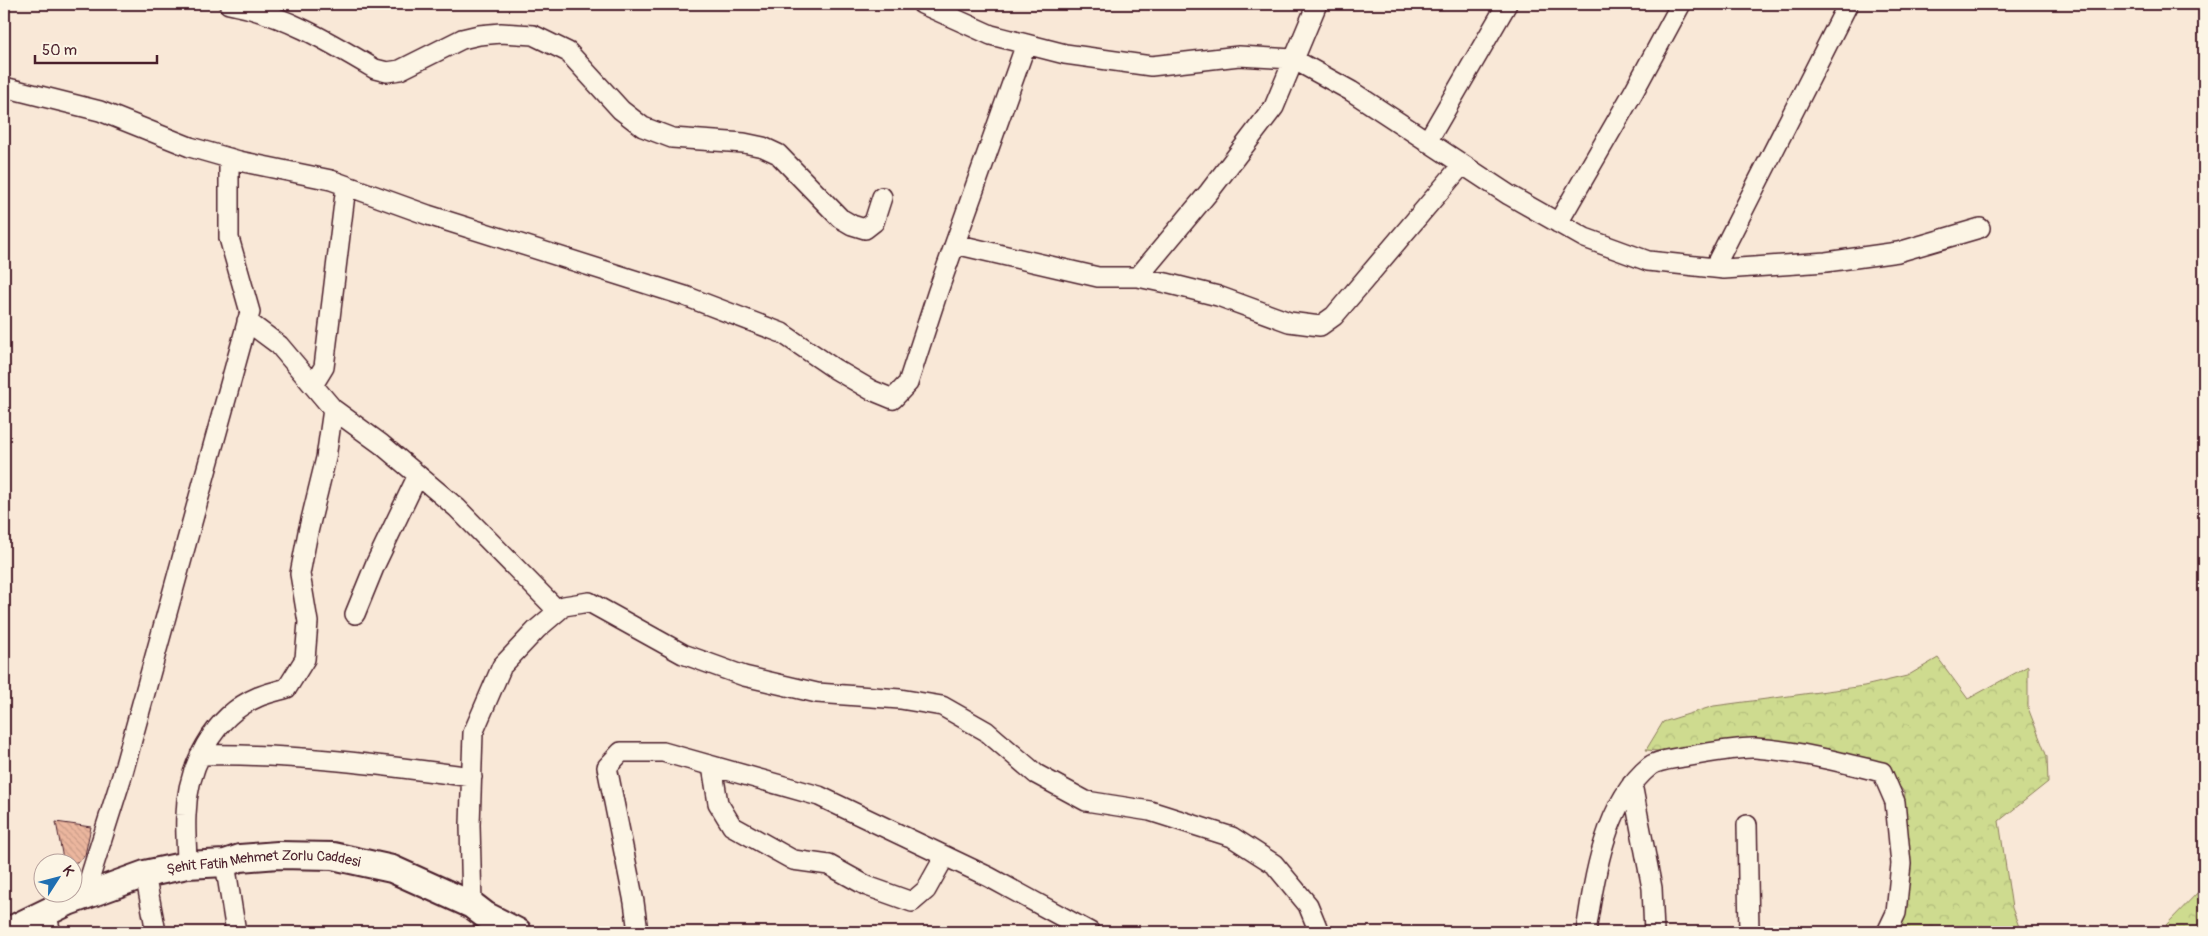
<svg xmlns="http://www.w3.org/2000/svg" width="2208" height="936" font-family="Pangolin,sans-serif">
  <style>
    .forest { fill: url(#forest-crowns); stroke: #8c7d5d }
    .building { fill: url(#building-back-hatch); stroke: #4a1f2b }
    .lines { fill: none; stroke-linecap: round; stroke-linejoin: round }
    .street-casing { stroke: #4a1f2b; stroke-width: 22 }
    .secondary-casing { stroke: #4a1f2b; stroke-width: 30 }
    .street { stroke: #fcf5e5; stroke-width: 19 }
    .secondary { stroke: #fcf5e5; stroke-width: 26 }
    .labels { text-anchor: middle; stroke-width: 4; stroke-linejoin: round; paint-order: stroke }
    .street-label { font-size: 14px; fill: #4a1f2b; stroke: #fcf5e5 }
  </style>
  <defs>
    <pattern id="forest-crowns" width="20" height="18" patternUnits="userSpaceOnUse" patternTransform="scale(1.25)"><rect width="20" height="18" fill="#cedb8f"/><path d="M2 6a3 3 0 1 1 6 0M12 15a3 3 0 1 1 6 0" fill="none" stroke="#b2bc7c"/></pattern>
    <pattern id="building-back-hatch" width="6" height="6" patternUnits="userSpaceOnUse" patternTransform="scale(1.25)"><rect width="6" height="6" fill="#ebb69e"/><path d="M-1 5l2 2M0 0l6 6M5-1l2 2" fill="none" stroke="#cb9c88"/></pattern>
  </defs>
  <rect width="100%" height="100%" fill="#f9e8d7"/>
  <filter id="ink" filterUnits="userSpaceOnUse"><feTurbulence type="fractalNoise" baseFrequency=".02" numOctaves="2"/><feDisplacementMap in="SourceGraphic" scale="10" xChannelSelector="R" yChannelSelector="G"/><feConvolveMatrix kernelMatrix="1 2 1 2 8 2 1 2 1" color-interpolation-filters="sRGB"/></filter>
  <g filter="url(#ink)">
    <!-- forest -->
    <path class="forest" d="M 1938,658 L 1968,699 L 2028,666 L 2028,708 L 2047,757 L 2048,782 L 1999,821 L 2012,908 L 2021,932 L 1882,932 L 1899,864 L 1905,793 L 1882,766 L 1787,755 L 1739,758 L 1646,750 L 1663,722 L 1714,706 L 1864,686 L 1907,676 Z
      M 2204,886 L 2204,932 L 2173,932 L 2166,925 Z"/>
    <!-- building -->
    <path class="building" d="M 56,822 L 91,827 L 85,855 L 81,860 L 72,864 L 64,864 Z"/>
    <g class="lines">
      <!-- street casing -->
      <g class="street-casing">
        <path id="street" d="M 229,4 C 283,14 328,41 375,69 L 387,72 L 400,70 L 462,39 L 479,35 L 501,33 L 533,35 L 568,52 L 621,110 L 643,127 L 672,138 L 744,143 L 763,147 L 778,154 L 840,218 L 852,225 L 865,229 L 874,222 L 882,197
          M 922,4 L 991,35 L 1065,54 L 1151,66 L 1239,56 L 1293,59 L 1351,91 L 1509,195 L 1585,238 L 1648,261 L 1724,269 L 1826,262 L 1898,252 L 1980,228
          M 4,87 L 100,111 L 190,147 L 239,161 L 331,180 L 428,215 L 685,296 L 782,333 L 835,369 L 871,390 L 893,399 L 908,383 L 938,291 L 1026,44
          M 1427,142 L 1507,4
          M 1558,223 L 1634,91 L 1681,4
          M 955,244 L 1098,277 L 1138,277 L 1166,283 L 1218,296 L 1289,322 L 1320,326 L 1334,316 L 1462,165
          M 1714,268 L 1848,4
          M 1138,277 L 1209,192 L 1274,107 L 1317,4
          M 247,321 L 279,345 L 333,409 L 381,444 L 457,508 L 558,611
          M 313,385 L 324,367 L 346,186
          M 355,614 L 375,565 L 418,475
          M 200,755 C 291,753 383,765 472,777
          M 712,766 L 718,803 L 732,826 L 793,860 L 829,865 L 867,886 L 912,902 L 926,890 L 945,856
          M 1632,784 L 1652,888 L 1654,932
          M 1747,825 L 1749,932
          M 225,863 L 236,932
          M 187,865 C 187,848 185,832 186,815 C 187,768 213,716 258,697 C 267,693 278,691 287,688 L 305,659 L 308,622 L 300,574 L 308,532 L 326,458 L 333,409
          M 145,874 L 156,932
          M 84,896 L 122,776 L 250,312 L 229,238 L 229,158
          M 472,905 L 470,825 L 473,733 L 502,666 L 537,629 L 564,606 L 589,602 L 683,654 L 744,676 L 817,693 L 900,699 L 942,706 L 986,731 L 1036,774 L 1086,801 L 1150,811 L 1232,837 L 1274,864 L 1308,905 L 1319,932
          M 46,914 L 51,932
          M 638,932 L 634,902 L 607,767 L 621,752 L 663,752 L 819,796 L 989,877 L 1090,932
          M 1586,932 C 1594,878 1605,802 1650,766 C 1658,760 1674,759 1683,757 C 1703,754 1736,747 1755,748 C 1798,751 1840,762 1882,772 L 1895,802 L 1901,864 L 1896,913 L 1887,932"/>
      </g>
      <!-- secondary casing -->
      <g class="secondary-casing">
        <g id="secondary">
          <path id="s1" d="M 6,932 L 68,902 L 145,874 L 187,865 L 225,863 L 240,858 L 278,855 L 333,856 L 392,869 L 472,905 L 485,915 L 518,932"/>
        </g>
      </g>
      <!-- street -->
      <use href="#street" class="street"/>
      <!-- secondary -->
      <use href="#secondary" class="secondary"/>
    </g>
  </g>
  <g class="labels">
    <!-- street labels -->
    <g class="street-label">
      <text dy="5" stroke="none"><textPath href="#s1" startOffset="271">Şehit Fatih Mehmet Zorlu Caddesi</textPath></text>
    </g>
  </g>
  <!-- margin -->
  <rect width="2208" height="936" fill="none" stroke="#fcf5e5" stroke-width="20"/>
  <rect x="10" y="10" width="2188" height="916" fill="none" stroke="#4a1f2b" stroke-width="2" filter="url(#ink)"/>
  <!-- north arrow -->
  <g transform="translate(58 878) rotate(54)"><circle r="24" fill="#fcf5e5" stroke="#b59f9b"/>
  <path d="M0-4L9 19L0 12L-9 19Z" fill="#1f6fb2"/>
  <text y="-8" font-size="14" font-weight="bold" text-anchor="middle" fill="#4a1f2b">K</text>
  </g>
  <!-- scale -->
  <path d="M35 55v8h122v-8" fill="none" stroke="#4a1f2b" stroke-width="2.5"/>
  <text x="42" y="55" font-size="15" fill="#4a1f2b" stroke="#fcf5e5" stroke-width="4" paint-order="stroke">50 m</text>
</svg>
